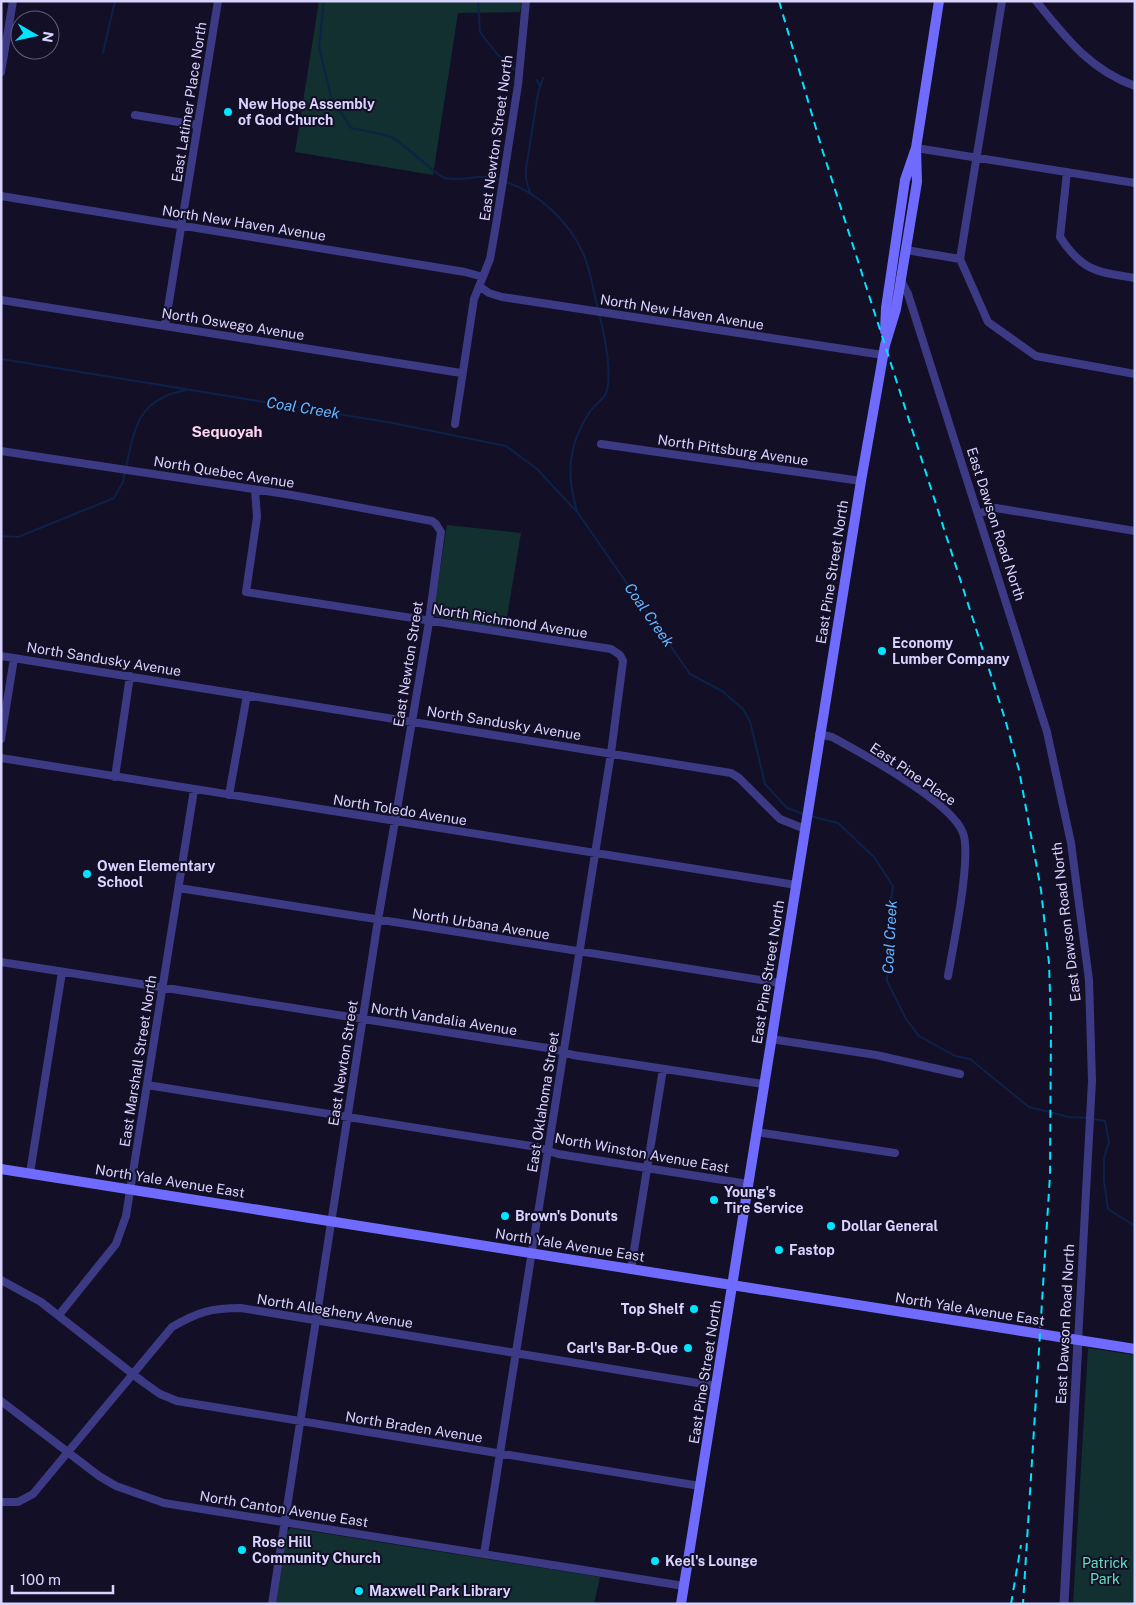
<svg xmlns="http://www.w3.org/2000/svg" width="1136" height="1605" font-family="'Public Sans',sans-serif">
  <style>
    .green { fill: #12302f }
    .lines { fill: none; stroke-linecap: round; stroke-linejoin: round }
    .stream { stroke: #0c2248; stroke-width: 2 }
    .minor { stroke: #3d3a85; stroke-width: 8 }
    .tertiary { stroke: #3d3a85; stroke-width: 9 }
    .secondary { stroke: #6f6bff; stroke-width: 10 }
    .rail { stroke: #00e5ff; stroke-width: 2; stroke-dasharray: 8 6; stroke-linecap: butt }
    .poi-dot { fill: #00e5ff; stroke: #130f26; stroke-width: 2 }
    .labels { text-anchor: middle; stroke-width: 4; stroke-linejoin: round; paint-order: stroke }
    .street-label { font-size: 14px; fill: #d9d4ff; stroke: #130f26 }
    .poi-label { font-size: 14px; font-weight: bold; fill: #d9d4ff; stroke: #130f26; text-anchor: start }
    .park-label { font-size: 14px; fill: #5fe0c0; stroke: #130f26 }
    .water-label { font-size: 15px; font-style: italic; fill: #62b6ff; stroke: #130f26 }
    .neighbourhood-label { font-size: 15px; font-weight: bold; fill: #ffd6f0; stroke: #130f26 }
  </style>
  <rect width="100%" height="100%" fill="#130f26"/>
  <!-- green -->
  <path class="green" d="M 319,1 L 522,1 L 520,12 L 458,13 L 433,175 L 295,152 Z
    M 447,525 L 521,533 L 505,629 L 433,616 Z
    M 1088,1348 L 1135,1355 L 1135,1604 L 1073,1604 Z
    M 291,1528 L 600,1577 L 594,1604 L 276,1604 L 285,1533 Z"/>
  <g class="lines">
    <!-- stream -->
    <path class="stream" d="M 324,1 L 319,47 L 331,97 L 351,128 C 364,131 380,133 393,138 C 406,145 436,176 445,178 C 463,182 481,173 498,179
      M 478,1 L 480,32 L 497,54 L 514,69
      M 103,53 L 115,1
      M 537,80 L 540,86
      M 506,182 C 538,192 570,223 583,253 C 591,270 593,291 598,309
      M 530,193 L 526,179 L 526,169 L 538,93 L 543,78
      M 1,359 L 393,423 L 506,446 L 537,469 L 578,513 L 690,674 L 722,691 L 743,709 L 750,721 L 765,784 L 787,808 L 803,814
      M 126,467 C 135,425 139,399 186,390
      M 577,511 C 566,475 568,445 589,413 C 593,406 603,400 606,393 C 613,375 604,332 599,313
      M 1,536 L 18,537 L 114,498 L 123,482 L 125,471
      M 810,816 L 838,823 L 874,857 L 893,886 L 888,925 L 887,981 L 906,1019 L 919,1036 L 955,1056 L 970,1059 L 1029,1107 L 1069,1117 L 1089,1118
      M 1093,1119 L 1105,1121 L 1109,1142 L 1104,1158 L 1104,1181 L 1108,1209 L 1135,1226"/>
    <!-- minor -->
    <path class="minor" d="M 1036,1 C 1065,37 1090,70 1135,86
      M 1,72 L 13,1
      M 135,115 L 197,125
      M 916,148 L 1135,183
      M 1067,172 L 1060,237 C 1082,271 1097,272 1135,278
      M 1,196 L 465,272 L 483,277
      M 906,250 L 960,259
      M 960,259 L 1002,1
      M 960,259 L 988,322 L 1036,356 L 1135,374
      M 900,279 L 908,294 L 1047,732 L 1071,843 L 1089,980 L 1092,1081 L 1078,1341
      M 479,286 L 489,293 L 502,297 L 883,355
      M 1,300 L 461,373
      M 165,326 L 218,1
      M 455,424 L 474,299 L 490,259 L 496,225 L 518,85 L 526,1
      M 601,444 L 861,481
      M 1,451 L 292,495 L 432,521 L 436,524 L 441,532 L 428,628 L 378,920 L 272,1604
      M 255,490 L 257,517 L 246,592 L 611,649 L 620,655 L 623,661 L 611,753 L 484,1554
      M 978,514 L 996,508 L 1135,531
      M 1,656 L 731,773 L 739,778 L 780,819 L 805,829
      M 819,734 L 832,737 C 863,754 952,802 963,833 C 972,856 953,947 948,976
      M 1,739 L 14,658
      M 1,758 L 796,885
      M 115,777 L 130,676
      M 229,795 L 247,695
      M 179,888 L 780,983
      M 1,962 L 554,1049 L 573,1055 L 763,1084
      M 771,1039 L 876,1055 L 960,1074
      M 147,1085 L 537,1147 L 558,1154 L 748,1184
      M 756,1132 L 895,1153
      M 30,1173 L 62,972
      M 631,1269 L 663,1069
      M 1,1280 L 41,1302 L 143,1382 L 160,1394 L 177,1401 L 700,1486
      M 59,1315 L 116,1244 L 126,1216 L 194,790
      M 1,1401 L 99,1476 L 116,1486 L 164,1503 L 684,1586
      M 1,1502 L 18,1502 L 33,1494 L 172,1327 C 198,1312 211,1308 241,1308 L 716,1386"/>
    <!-- tertiary -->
    <path class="tertiary" d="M 1064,1604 L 1078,1341"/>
    <!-- secondary -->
    <path class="secondary" d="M 885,331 L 886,308 L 905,180 L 916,148 L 939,1
      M 1,1169 L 1135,1349
      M 681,1604 L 861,481 L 885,345 L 896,309 L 917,182 L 916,148"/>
    <!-- rail -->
    <path class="rail" d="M 779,1 L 822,149 L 1005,719 L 1019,770 L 1041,890 L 1049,963 L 1051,1024 L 1050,1175 L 1023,1604
      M 1011,1604 L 1021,1545"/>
  </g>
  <!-- markers -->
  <g class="poi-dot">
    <circle cx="228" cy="112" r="5"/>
    <circle cx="882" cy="651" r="5"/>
    <circle cx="87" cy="874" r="5"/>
    <circle cx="714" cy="1200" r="5"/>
    <circle cx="505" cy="1216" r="5"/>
    <circle cx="831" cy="1226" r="5"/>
    <circle cx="779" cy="1250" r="5"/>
    <circle cx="694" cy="1309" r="5"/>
    <circle cx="688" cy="1348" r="5"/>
    <circle cx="242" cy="1550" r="5"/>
    <circle cx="655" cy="1561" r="5"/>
    <circle cx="359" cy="1591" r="5"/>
  </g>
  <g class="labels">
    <!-- street labels -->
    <g class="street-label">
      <text transform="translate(189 102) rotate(-81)" y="5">East Latimer Place North</text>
      <text transform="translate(496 138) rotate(-82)" y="5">East Newton Street North</text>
      <text transform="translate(244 223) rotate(9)" y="5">North New Haven Avenue</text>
      <text transform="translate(682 312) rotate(9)" y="5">North New Haven Avenue</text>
      <text transform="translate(233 324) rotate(9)" y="5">North Oswego Avenue</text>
      <text transform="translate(733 450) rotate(8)" y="5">North Pittsburg Avenue</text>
      <text transform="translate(224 472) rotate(9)" y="5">North Quebec Avenue</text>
      <text transform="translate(996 524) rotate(72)" y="5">East Dawson Road North</text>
      <text transform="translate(832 572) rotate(-81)" y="5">East Pine Street North</text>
      <text transform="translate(510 621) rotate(9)" y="5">North Richmond Avenue</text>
      <text transform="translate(104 659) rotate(9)" y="5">North Sandusky Avenue</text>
      <text transform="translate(408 664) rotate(-81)" y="5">East Newton Street</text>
      <text transform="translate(504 723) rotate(9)" y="5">North Sandusky Avenue</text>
      <text transform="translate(913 774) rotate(34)" y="5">East Pine Place</text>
      <text transform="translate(400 810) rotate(9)" y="5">North Toledo Avenue</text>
      <text transform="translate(1066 922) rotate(-97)" y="5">East Dawson Road North</text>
      <text transform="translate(481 924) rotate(9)" y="5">North Urbana Avenue</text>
      <text transform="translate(768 972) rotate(-81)" y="5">East Pine Street North</text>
      <text transform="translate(444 1019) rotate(9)" y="5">North Vandalia Avenue</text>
      <text transform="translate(138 1061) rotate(-81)" y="5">East Marshall Street North</text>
      <text transform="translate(343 1063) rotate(-81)" y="5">East Newton Street</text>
      <text transform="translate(543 1102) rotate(-81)" y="5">East Oklahoma Street</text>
      <text transform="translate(642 1153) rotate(10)" y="5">North Winston Avenue East</text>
      <text transform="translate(170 1181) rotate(9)" y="5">North Yale Avenue East</text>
      <text transform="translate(570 1245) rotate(9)" y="5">North Yale Avenue East</text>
      <text transform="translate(970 1309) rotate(9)" y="5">North Yale Avenue East</text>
      <text transform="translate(335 1311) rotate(9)" y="5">North Allegheny Avenue</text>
      <text transform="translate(1065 1324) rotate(-87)" y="5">East Dawson Road North</text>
      <text transform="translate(705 1372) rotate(-81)" y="5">East Pine Street North</text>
      <text transform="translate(414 1427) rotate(9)" y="5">North Braden Avenue</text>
      <text transform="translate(284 1509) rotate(9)" y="5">North Canton Avenue East</text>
    </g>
    <!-- poi labels -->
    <g class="poi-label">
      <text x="238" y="109">New Hope Assembly<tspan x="238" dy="16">of God Church</tspan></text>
      <text x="892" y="648">Economy<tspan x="892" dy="16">Lumber Company</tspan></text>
      <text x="97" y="871">Owen Elementary<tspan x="97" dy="16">School</tspan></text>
      <text x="724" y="1197">Young's<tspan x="724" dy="16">Tire Service</tspan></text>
      <text x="515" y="1221">Brown's Donuts</text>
      <text x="841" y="1231">Dollar General</text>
      <text x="789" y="1255">Fastop</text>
      <text x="684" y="1314" text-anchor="end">Top Shelf</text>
      <text x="678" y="1353" text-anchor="end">Carl's Bar-B-Que</text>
      <text x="252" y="1547">Rose Hill<tspan x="252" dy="16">Community Church</tspan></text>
      <text x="665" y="1566">Keel's Lounge</text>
      <text x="369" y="1596">Maxwell Park Library</text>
    </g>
    <!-- park labels -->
    <g class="park-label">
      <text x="1105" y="1568">Patrick<tspan x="1105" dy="16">Park</tspan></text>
    </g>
    <!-- water labels -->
    <g class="water-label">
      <text transform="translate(303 408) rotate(9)" y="5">Coal Creek</text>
      <text transform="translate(649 615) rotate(55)" y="5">Coal Creek</text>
      <text transform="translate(890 937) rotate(-87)" y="5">Coal Creek</text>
    </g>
    <!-- neighbourhood labels -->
    <g class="neighbourhood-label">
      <text x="227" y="437">Sequoyah</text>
    </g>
  </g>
  <!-- border -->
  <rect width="1136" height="1605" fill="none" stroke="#d9d4ff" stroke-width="5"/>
  <!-- north arrow -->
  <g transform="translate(35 35) rotate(99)"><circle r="24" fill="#130f26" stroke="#625e7d"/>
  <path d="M0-4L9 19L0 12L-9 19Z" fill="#00e5ff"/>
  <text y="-8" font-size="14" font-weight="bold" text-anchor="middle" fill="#d9d4ff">N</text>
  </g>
  <!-- scale -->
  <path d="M12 1585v8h101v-8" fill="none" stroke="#d9d4ff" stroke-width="2.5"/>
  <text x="20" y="1585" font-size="15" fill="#d9d4ff" stroke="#130f26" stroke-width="4" paint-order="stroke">100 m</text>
</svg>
